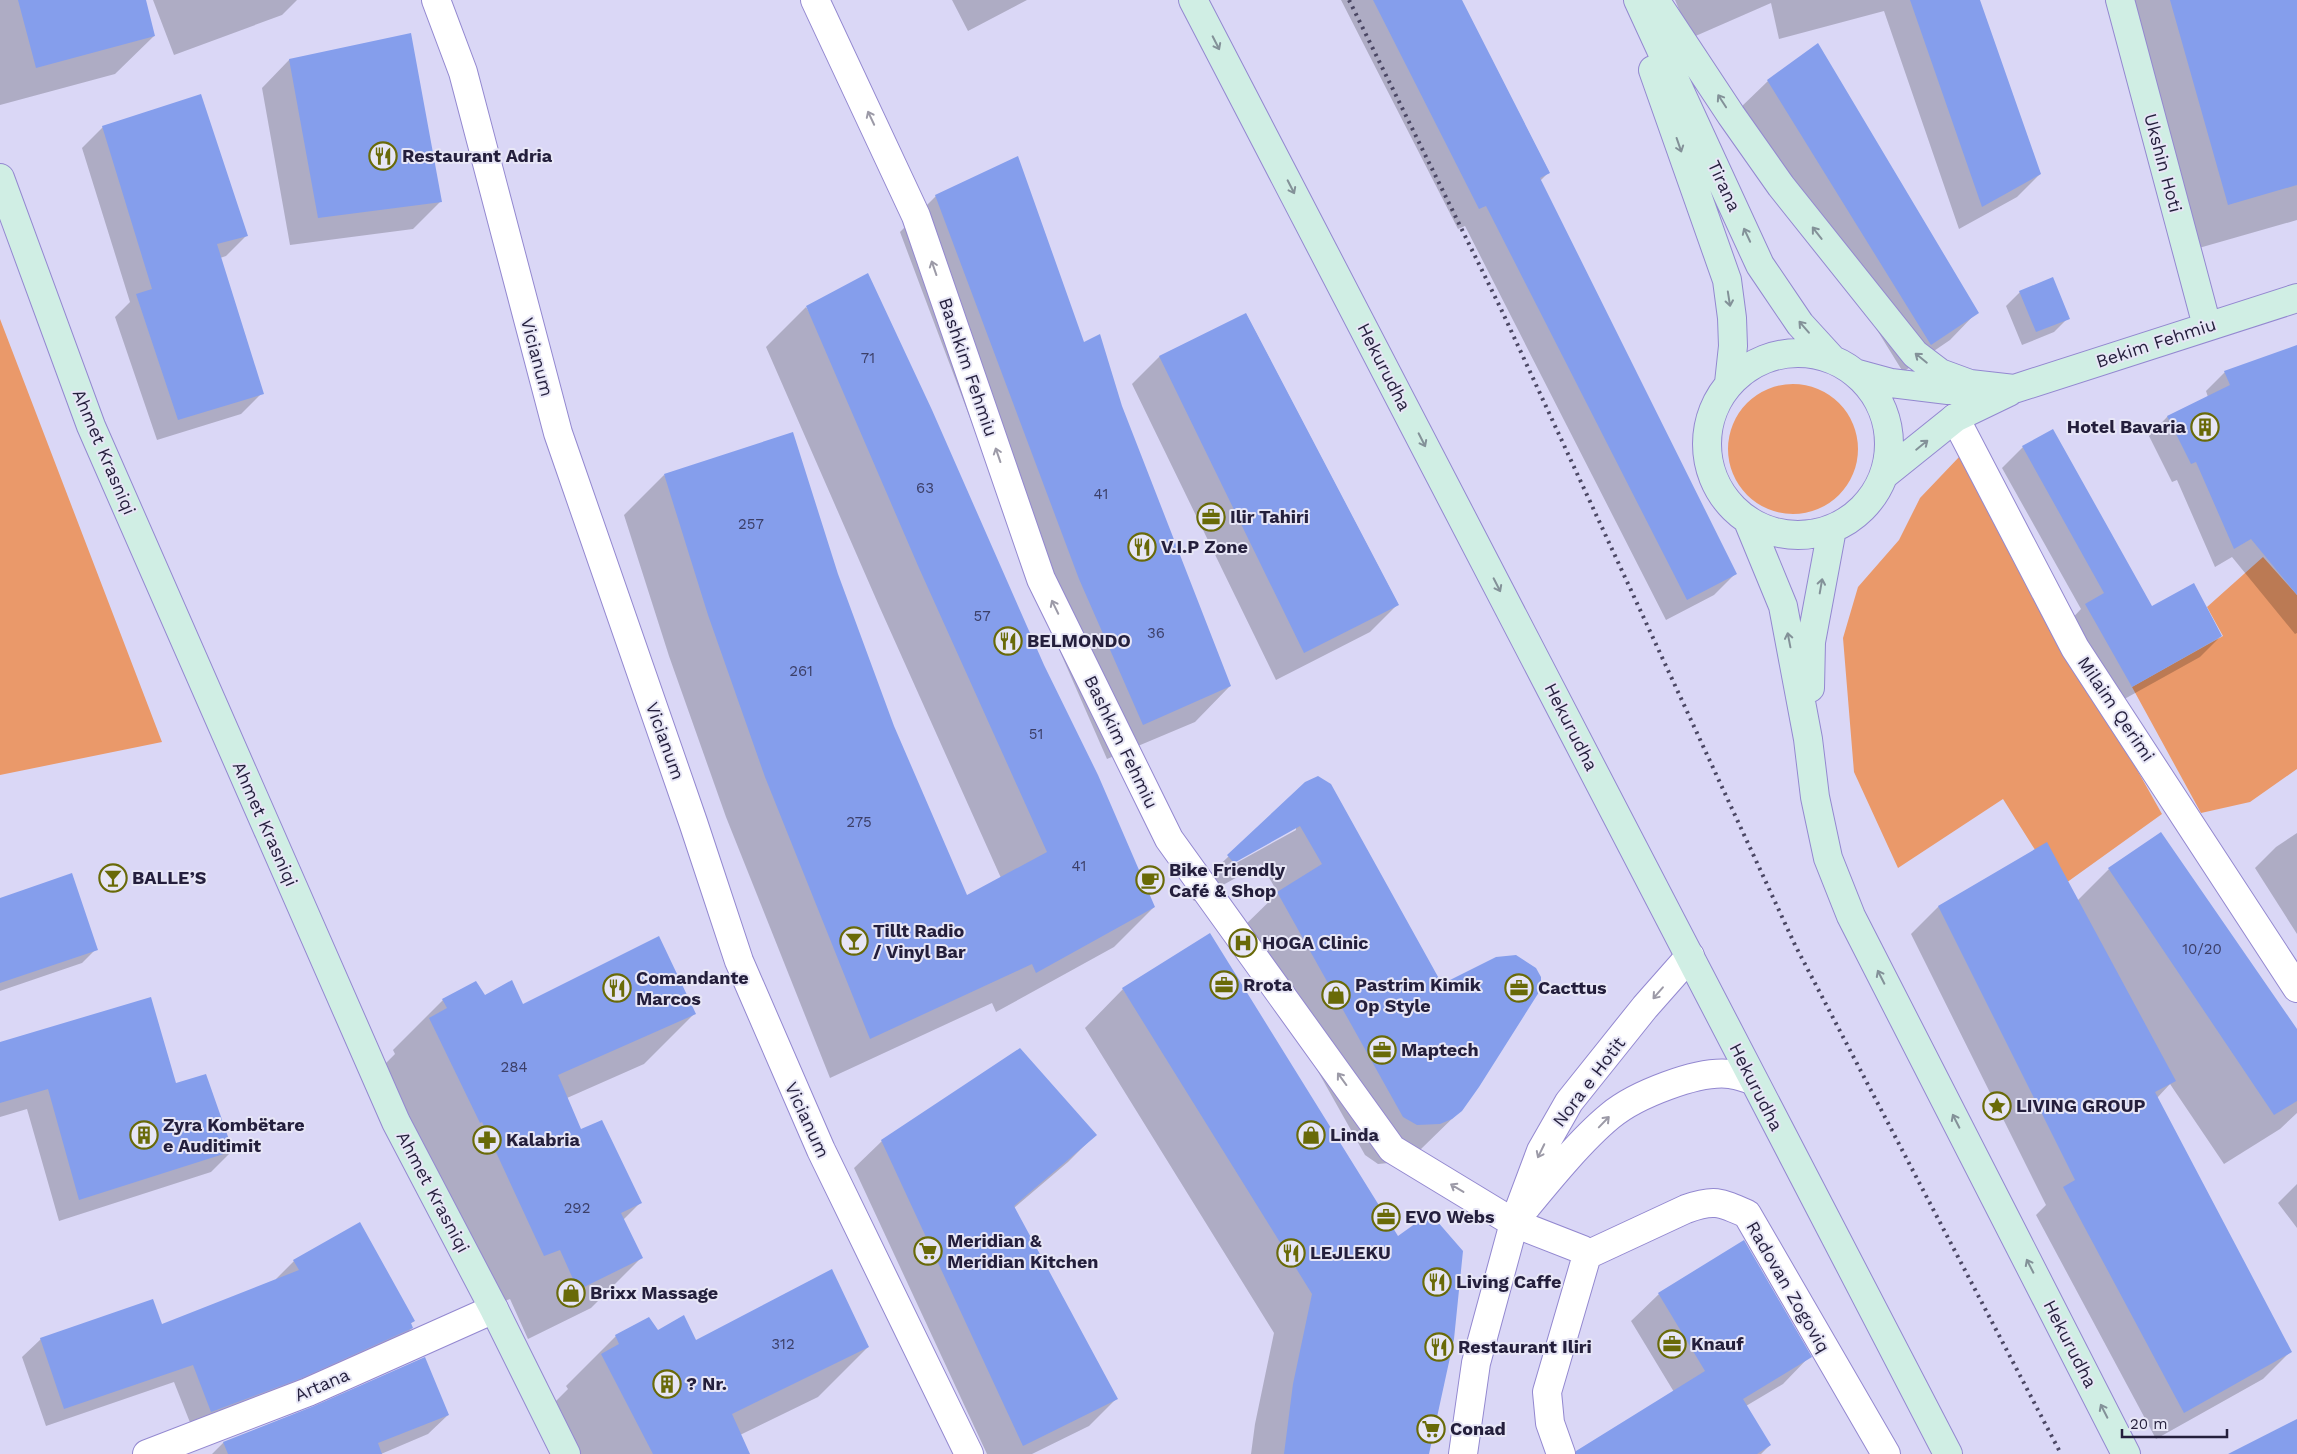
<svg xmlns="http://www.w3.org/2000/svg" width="2297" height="1454" font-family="'Work Sans',sans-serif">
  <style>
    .green { fill: #ea996a }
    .shadow { fill: #0003; fill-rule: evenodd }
    .building { fill: #859eec }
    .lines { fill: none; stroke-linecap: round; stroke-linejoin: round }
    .street-casing { stroke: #9388d0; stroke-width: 30 }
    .secondary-casing { stroke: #9388d0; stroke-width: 30 }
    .street { stroke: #fff; stroke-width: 28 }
    .secondary { stroke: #d0eee4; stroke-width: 28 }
    .rail { stroke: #4b4764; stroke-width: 4; stroke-dasharray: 2.5 5; stroke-linecap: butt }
    .oneway { stroke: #839198 }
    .oneway2 { stroke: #9c9aa7 }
    .labels { text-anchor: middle; stroke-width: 4; stroke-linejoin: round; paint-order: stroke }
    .number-label { font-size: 15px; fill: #3c3f68 }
    .poi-label { font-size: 18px; font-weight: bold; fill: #241f3c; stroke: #e7e6f6; text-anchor: start }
    .street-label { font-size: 18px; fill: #241f3c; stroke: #e7e6f6 }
  </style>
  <rect width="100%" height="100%" fill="#dad7f6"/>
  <!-- green -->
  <path class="green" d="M 0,319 L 162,742 L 0,775 Z
    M1728 449a65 65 0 1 1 130 0a65 65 0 1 1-130 0Z
    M 1960,456 L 2162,814 L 2059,888 L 2003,799 L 1898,868 L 1854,772 L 1843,638 L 1858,587 L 1899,540 L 1920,498 Z
    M 2263,557 L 2297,595 L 2297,769 L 2250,802 L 2201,813 L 2132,687 L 2223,636 L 2207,607 Z"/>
  <!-- shadow -->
  <path class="shadow" d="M 0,0 L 144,0 L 154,36 L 115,74 L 0,105 Z
    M 153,0 L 297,0 L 282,15 L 174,55 Z
    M 952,0 L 1027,0 L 968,31 Z
    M 1341,0 L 1461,0 L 1549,172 L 1540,181 L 1735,574 L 1714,595 L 1666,620 L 1465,226 L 1458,229 Z
    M 1675,0 L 1978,0 L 2040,174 L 2017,197 L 1959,229 L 1884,11 L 1779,39 L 1771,3 L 1691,38 Z
    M 2105,0 L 2297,0 L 2297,220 L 2178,254 Z
    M 410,35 L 440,202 L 413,229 L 290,245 L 262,88 L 289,60 Z
    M 1768,81 L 1977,312 L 1950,340 L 1903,372 L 1740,108 Z
    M 103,127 L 247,235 L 226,256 L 220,258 L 262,393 L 241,414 L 157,440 L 115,317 L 130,302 L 82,148 Z
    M 936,196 L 1083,343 L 1121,407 L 1230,686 L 1195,722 L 1107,759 L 1044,615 L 900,232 Z
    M 2020,292 L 2068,318 L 2054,332 L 2022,345 L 2006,306 Z
    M 806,307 L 1043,665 L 1154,907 L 1114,947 L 996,1012 L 992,1003 L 830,1078 L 726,817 L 669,656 L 624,515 L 664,475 L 837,574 L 893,727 L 966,897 L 1001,878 L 880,608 L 766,347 Z
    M 1246,314 L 1398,604 L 1370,632 L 1276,680 L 1132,384 L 1159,357 Z
    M 2297,346 L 2297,633 L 2295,634 L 2232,557 L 2215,567 L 2177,480 L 2172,482 L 2149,436 L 2167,417 L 2208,397 L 2206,391 L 2225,372 Z
    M 2023,447 L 2151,608 L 2221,636 L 2200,657 L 2110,707 L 2065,626 L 2081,609 L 2002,468 Z
    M 1306,783 L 1461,1110 L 1421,1149 L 1412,1157 L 1400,1162 L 1378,1164 L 1365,1155 L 1239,931 L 1278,893 L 1261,864 L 1194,901 L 1189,894 ZM 1296,827 L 1296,830 L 1229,867 L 1227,865 Z
    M 2297,833 L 2297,934 L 2255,868 L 2276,847 Z
    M 2047,844 L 2077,901 L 2109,869 L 2297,1032 L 2297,1113 L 2280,1129 L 2224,1164 L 2170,1084 L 2157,1098 L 2290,1352 L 2263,1379 L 2156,1439 L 2036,1215 L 2046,1205 L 1911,934 L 1938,907 Z
    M 0,899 L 96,949 L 82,963 L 0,991 Z
    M 1123,989 L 1427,1454 L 1251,1454 L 1255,1424 L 1274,1333 L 1085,1028 Z
    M 485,997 L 522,1006 L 694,1014 L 644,1064 L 567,1098 L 581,1131 L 640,1203 L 623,1220 L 641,1258 L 591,1308 L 528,1339 L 510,1299 L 494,1305 L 380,1069 L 395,1054 L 393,1050 L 443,1000 Z
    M 0,1043 L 176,1084 L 232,1151 L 211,1172 L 59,1221 L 27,1109 L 0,1117 Z
    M 1095,1135 L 1068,1162 L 1014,1208 L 1116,1399 L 1089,1426 L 1032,1454 L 987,1454 L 854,1168 L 882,1141 Z
    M 2297,1184 L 2297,1228 L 2278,1203 Z
    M 1744,1242 L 1810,1356 L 1783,1384 L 1746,1406 L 1770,1445 L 1761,1454 L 1582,1454 L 1674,1392 L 1631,1321 L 1659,1294 Z
    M 294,1261 L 414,1321 L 410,1324 L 412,1328 L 394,1346 L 193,1430 L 174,1382 L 46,1426 L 22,1357 L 41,1339 L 161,1326 L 276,1280 L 276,1279 Z
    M 658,1332 L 695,1342 L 868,1347 L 818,1397 L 740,1435 L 748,1454 L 577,1454 L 552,1405 L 568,1389 L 566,1386 L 616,1336 Z
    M 315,1407 L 448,1415 L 428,1434 L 381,1454 L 212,1454 L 223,1443 Z"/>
  <!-- building -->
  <path class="building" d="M 18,0 L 146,0 L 155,36 L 36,68 Z
    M 1373,0 L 1462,0 L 1550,173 L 1540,178 L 1737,574 L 1687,600 L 1486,206 L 1479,209 Z
    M 1910,0 L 1980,0 L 2041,174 L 1982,207 Z
    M 2170,0 L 2297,0 L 2297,185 L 2228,205 Z
    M 411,33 L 442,202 L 318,218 L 289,59 Z
    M 1818,43 L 1979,313 L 1931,345 L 1767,80 Z
    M 201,94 L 248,236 L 217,244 L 264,394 L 178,420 L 136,294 L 152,289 L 102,126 Z
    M 1018,156 L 1084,342 L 1100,334 L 1122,406 L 1231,686 L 1143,725 L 1079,579 L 935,195 Z
    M 868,273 L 932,410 L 1044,665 L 1098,775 L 1155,907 L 1036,973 L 1032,964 L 870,1039 L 765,777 L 708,615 L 664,474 L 793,432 L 838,574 L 894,726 L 967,895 L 1047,852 L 919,568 L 806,306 Z
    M 2053,277 L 2070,319 L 2036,332 L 2019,291 Z
    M 1246,313 L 1399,605 L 1304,653 L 1159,356 Z
    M 2297,345 L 2297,595 L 2251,539 L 2234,549 L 2196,462 L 2191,464 L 2167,416 L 2230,385 L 2224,371 Z
    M 2053,429 L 2152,606 L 2194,583 L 2222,636 L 2132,687 L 2085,604 L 2104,593 L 2022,446 Z
    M 1318,776 L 1331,784 L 1442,984 L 1496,957 L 1516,955 L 1536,968 L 1541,977 L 1541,989 L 1479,1087 L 1462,1111 L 1452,1119 L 1440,1124 L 1417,1125 L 1403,1117 L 1277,892 L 1322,864 L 1300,826 L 1234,863 L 1227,855 L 1305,782 Z
    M 2161,832 L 2297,1029 L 2297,1101 L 2274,1115 L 2108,868 Z
    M 2047,842 L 2176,1081 L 2155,1092 L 2292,1352 L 2184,1413 L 2063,1187 L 2075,1180 L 1938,906 Z
    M 72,873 L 98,950 L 0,983 L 0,898 Z
    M 1210,933 L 1398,1236 L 1430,1213 L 1463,1251 L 1454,1339 L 1429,1454 L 1284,1454 L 1293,1384 L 1312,1294 L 1122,988 Z
    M 659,936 L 696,1014 L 558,1075 L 581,1129 L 602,1120 L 642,1203 L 621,1213 L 643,1258 L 578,1290 L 560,1250 L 544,1256 L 482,1122 L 480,1123 L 429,1018 L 447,1008 L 442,999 L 476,981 L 485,995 L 512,980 L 523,1004 Z
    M 151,997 L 176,1083 L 206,1074 L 233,1151 L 79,1200 L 48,1089 L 0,1103 L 0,1042 Z
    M 1020,1048 L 1097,1135 L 1014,1206 L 1118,1399 L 1023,1446 L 881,1140 Z
    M 360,1222 L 415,1321 L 411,1323 L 413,1328 L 302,1378 L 211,1412 L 193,1365 L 64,1409 L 40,1338 L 153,1299 L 162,1324 L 299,1270 L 293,1260 Z
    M 1744,1240 L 1812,1357 L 1743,1399 L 1771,1445 L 1757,1454 L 1576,1454 L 1576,1451 L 1705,1371 L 1658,1293 Z
    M 832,1269 L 869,1347 L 732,1414 L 750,1454 L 653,1454 L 601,1354 L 619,1344 L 615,1335 L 649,1317 L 658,1330 L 684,1315 L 696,1340 Z
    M 425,1357 L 449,1415 L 378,1443 L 382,1454 L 228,1454 L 223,1442 L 314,1406 Z
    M 2297,1419 L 2297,1454 L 2228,1454 Z"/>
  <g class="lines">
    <!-- street casing -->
    <g class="street-casing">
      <path id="street" d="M 436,0 L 463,72 L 558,433 L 693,822 L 739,961 L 821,1150 L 969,1454
        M 815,0 L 916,216 L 1041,579 L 1169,839 L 1392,1149 L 1514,1223 L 1583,1250 L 1587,1255
        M 1955,418 L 2075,648 L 2297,988
        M 1527,1206 C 1550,1178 1582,1139 1610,1116 C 1635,1095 1698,1070 1730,1074 C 1738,1075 1745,1078 1752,1080
        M 147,1454 L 308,1392 L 494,1309
        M 1463,1454 L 1476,1363 L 1514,1223 L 1541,1151 L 1569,1102 L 1645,1007 L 1690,956
        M 1561,1454 L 1550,1423 L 1547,1392 L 1587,1255 L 1686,1209 C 1714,1199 1720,1202 1747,1214 L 1886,1454"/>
    </g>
    <!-- secondary casing -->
    <g class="secondary-casing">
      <path id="secondary" d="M 1193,0 L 1948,1454
        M 1638,0 L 1760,265 L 1800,324 L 1832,359
        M 1655,0 L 1731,115 L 1781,186 L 1915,354 L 1940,373 L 1970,384 L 2014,389
        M 2120,0 L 2207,326
        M 1653,70 L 1727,280 L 1732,318 L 1733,346 L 1729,383
        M 0,178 L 91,426 L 396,1122 L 494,1309 L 566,1454
        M1707 444a91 91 0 1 1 182 0a91 91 0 1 1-182 0Z
        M 1858,374 L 1891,383 L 1948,390 L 2014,389 L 2297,298
        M 1884,475 L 1955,418 L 2009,392
        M 1748,521 L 1783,606 L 1808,739 L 1815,797 L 1828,858 L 1851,916 L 2126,1454
        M 1810,688 L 1811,642 L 1832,529"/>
    </g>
    <!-- street -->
    <use href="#street" class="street"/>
    <!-- secondary -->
    <use href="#secondary" class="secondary"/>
    <!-- rail -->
    <path class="rail" d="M 1349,0 L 1501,309 L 1795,945 L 2061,1454"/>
  </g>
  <!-- one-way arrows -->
  <defs><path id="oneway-shaft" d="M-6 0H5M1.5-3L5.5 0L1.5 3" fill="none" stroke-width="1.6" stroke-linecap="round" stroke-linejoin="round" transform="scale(1.25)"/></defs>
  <g class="oneway">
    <use href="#oneway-shaft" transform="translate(1216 43) rotate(63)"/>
    <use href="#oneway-shaft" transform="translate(1722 101) rotate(-123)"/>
    <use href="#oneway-shaft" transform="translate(1679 145) rotate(71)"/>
    <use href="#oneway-shaft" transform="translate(1291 187) rotate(63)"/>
    <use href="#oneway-shaft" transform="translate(1817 233) rotate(-128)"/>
    <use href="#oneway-shaft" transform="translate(1747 235) rotate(-115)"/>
    <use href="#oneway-shaft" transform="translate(1729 299) rotate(81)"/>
    <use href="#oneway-shaft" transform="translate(1804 327) rotate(-131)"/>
    <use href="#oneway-shaft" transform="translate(1921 358) rotate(-141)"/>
    <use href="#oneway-shaft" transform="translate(1422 440) rotate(63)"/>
    <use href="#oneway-shaft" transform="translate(1922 445) rotate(-39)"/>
    <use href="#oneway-shaft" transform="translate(1497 585) rotate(63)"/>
    <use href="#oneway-shaft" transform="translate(1821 586) rotate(-80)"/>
    <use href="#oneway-shaft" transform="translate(1789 640) rotate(-101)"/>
    <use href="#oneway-shaft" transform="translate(1881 977) rotate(-117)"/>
    <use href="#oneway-shaft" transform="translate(1956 1121) rotate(-117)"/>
    <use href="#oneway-shaft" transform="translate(2030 1266) rotate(-117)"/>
    <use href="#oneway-shaft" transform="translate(2104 1411) rotate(-117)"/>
  </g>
  <g class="oneway2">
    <use href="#oneway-shaft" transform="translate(871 118) rotate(-115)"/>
    <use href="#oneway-shaft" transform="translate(934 268) rotate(-109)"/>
    <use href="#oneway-shaft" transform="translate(998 455) rotate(-109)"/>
    <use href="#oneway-shaft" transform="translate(1055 607) rotate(-116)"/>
    <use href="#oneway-shaft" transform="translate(1658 993) rotate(131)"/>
    <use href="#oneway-shaft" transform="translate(1342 1079) rotate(-126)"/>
    <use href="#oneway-shaft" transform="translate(1604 1122) rotate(-46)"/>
    <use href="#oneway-shaft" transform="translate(1541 1151) rotate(116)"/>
    <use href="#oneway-shaft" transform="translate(1457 1188) rotate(-149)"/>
  </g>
  <!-- icons -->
  <defs>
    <g id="restaurant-ring" transform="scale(1.4375)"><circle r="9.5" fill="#e7e6f6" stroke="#696a08" stroke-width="1.5"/><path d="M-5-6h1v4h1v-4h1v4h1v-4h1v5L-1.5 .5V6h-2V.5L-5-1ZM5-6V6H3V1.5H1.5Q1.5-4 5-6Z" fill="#696a08"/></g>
    <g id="building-ring" transform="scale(1.4375)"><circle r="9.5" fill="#e7e6f6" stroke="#696a08" stroke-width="1.5"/><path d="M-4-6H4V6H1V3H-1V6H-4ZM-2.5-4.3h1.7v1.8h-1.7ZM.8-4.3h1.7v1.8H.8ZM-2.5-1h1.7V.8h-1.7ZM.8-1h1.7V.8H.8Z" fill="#696a08"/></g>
    <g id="office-ring" transform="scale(1.4375)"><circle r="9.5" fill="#e7e6f6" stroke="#696a08" stroke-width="1.5"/><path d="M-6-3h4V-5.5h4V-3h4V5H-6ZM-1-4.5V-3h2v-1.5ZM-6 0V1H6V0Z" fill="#696a08"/></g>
    <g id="bar-ring" transform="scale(1.4375)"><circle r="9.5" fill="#e7e6f6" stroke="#696a08" stroke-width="1.5"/><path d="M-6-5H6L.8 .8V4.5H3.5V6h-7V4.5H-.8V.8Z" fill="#696a08"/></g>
    <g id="cafe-ring" transform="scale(1.4375)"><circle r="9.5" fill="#e7e6f6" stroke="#696a08" stroke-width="1.5"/><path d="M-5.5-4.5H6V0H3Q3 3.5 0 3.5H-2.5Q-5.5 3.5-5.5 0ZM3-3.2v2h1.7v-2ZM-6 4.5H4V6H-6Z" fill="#696a08"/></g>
    <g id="hospital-ring" transform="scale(1.4375)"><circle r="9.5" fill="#e7e6f6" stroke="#696a08" stroke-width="1.5"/><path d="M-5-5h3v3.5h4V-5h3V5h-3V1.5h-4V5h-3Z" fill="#696a08"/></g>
    <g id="shop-ring" transform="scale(1.4375)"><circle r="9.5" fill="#e7e6f6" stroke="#696a08" stroke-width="1.5"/><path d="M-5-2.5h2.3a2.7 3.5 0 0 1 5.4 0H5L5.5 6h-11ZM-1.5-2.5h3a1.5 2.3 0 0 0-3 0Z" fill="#696a08"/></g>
    <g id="sight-ring" transform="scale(1.4375)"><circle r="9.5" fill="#e7e6f6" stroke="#696a08" stroke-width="1.5"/><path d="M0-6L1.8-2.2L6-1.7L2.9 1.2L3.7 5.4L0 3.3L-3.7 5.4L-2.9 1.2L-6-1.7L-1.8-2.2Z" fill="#696a08"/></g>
    <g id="pharmacy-ring" transform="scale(1.4375)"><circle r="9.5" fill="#e7e6f6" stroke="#696a08" stroke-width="1.5"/><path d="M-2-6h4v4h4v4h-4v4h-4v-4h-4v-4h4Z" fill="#696a08"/></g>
    <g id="supermarket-ring" transform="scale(1.4375)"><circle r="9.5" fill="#e7e6f6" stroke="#696a08" stroke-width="1.5"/><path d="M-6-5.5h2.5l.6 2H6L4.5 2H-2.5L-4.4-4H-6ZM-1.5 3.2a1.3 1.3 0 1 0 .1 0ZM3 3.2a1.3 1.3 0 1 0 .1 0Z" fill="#696a08"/></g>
  </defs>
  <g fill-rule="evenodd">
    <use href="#restaurant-ring" x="383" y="156"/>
    <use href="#building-ring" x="2205" y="427"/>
    <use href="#office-ring" x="1211" y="517"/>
    <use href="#restaurant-ring" x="1142" y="547"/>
    <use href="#restaurant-ring" x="1008" y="641"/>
    <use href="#bar-ring" x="113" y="878"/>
    <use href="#cafe-ring" x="1150" y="880"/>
    <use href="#bar-ring" x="854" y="941"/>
    <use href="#hospital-ring" x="1243" y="943"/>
    <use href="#office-ring" x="1224" y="985"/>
    <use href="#restaurant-ring" x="617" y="988"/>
    <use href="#office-ring" x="1519" y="988"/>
    <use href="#shop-ring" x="1336" y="995"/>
    <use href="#office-ring" x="1382" y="1050"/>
    <use href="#sight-ring" x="1997" y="1106"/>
    <use href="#building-ring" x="144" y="1135"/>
    <use href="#shop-ring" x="1311" y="1135"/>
    <use href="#pharmacy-ring" x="487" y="1140"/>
    <use href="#office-ring" x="1386" y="1217"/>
    <use href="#supermarket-ring" x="928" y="1251"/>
    <use href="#restaurant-ring" x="1291" y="1253"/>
    <use href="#restaurant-ring" x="1437" y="1282"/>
    <use href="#shop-ring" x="571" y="1293"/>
    <use href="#office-ring" x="1672" y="1344"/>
    <use href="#restaurant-ring" x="1439" y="1347"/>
    <use href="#building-ring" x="667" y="1384"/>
    <use href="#supermarket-ring" x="1431" y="1429"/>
  </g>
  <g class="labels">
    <!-- number labels -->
    <g class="number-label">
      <text x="868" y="363">71</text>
      <text x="925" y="493">63</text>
      <text x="1101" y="499">41</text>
      <text x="751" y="529">257</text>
      <text x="982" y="621">57</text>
      <text x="1156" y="638">36</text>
      <text x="801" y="676">261</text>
      <text x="1036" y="739">51</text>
      <text x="859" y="827">275</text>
      <text x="1079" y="871">41</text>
      <text x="2202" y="954">10/20</text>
      <text x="514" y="1072">284</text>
      <text x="577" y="1213">292</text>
      <text x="783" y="1349">312</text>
    </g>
    <!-- poi labels -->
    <g class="poi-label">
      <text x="402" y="162">Restaurant Adria</text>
      <text x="2186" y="433" text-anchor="end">Hotel Bavaria</text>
      <text x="1230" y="523">Ilir Tahiri</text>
      <text x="1161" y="553">V.I.P Zone</text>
      <text x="1027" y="647">BELMONDO</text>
      <text x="1169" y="876">Bike Friendly<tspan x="1169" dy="21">Café &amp; Shop</tspan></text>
      <text x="132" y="884">BALLE’S</text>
      <text x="873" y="937">Tillt Radio<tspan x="873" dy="21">/ Vinyl Bar</tspan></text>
      <text x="1262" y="949">HOGA Clinic</text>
      <text x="636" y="984">Comandante<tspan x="636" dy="21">Marcos</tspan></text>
      <text x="1243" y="991">Rrota</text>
      <text x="1355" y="991">Pastrim Kimik<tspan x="1355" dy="21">Op Style</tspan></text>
      <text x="1538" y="994">Cacttus</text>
      <text x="1401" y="1056">Maptech</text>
      <text x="2016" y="1112">LIVING GROUP</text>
      <text x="163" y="1131">Zyra Kombëtare<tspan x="163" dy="21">e Auditimit</tspan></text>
      <text x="1330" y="1141">Linda</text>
      <text x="506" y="1146">Kalabria</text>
      <text x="1405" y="1223">EVO Webs</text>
      <text x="947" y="1247">Meridian &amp;<tspan x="947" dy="21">Meridian Kitchen</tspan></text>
      <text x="1310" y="1259">LEJLEKU</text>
      <text x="1456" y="1288">Living Caffe</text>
      <text x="590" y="1299">Brixx Massage</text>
      <text x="1691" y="1350">Knauf</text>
      <text x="1458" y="1353">Restaurant Iliri</text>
      <text x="686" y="1390">? Nr.</text>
      <text x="1450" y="1435">Conad</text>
    </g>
    <!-- street labels -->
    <g class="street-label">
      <text transform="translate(2163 163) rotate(75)" y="6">Ukshin Hoti</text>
      <text transform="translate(1724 186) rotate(65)" y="6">Tirana</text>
      <text transform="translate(2156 343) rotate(-18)" y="6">Bekim Fehmiu</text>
      <text transform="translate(537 357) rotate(75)" y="6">Vicianum</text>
      <text transform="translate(968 367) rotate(71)" y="6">Bashkim Fehmiu</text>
      <text transform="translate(1384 367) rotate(63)" y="6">Hekurudha</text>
      <text transform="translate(104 452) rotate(67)" y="6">Ahmet Krasniqi</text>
      <text transform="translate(2116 709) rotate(56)" y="6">Milaim Qerimi</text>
      <text transform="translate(1571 727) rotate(63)" y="6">Hekurudha</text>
      <text transform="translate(665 741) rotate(70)" y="6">Vicianum</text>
      <text transform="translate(1121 742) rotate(64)" y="6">Bashkim Fehmiu</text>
      <text transform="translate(265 824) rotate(66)" y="6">Ahmet Krasniqi</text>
      <text transform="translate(1589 1082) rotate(-53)" y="6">Nora e Hotit</text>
      <text transform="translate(1756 1087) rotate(63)" y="6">Hekurudha</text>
      <text transform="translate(807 1120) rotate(65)" y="6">Vicianum</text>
      <text transform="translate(433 1192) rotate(62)" y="6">Ahmet Krasniqi</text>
      <text transform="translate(1788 1287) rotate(60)" y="6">Radovan Zogoviq</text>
      <text transform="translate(2070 1344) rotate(63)" y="6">Hekurudha</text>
      <text transform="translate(322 1385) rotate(-23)" y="6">Artana</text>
    </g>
  </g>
  <!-- scale -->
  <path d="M2122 1429v8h105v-8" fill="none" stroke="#241f3c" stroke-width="2.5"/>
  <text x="2130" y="1429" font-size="15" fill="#241f3c" stroke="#e7e6f6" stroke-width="4" paint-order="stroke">20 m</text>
</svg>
